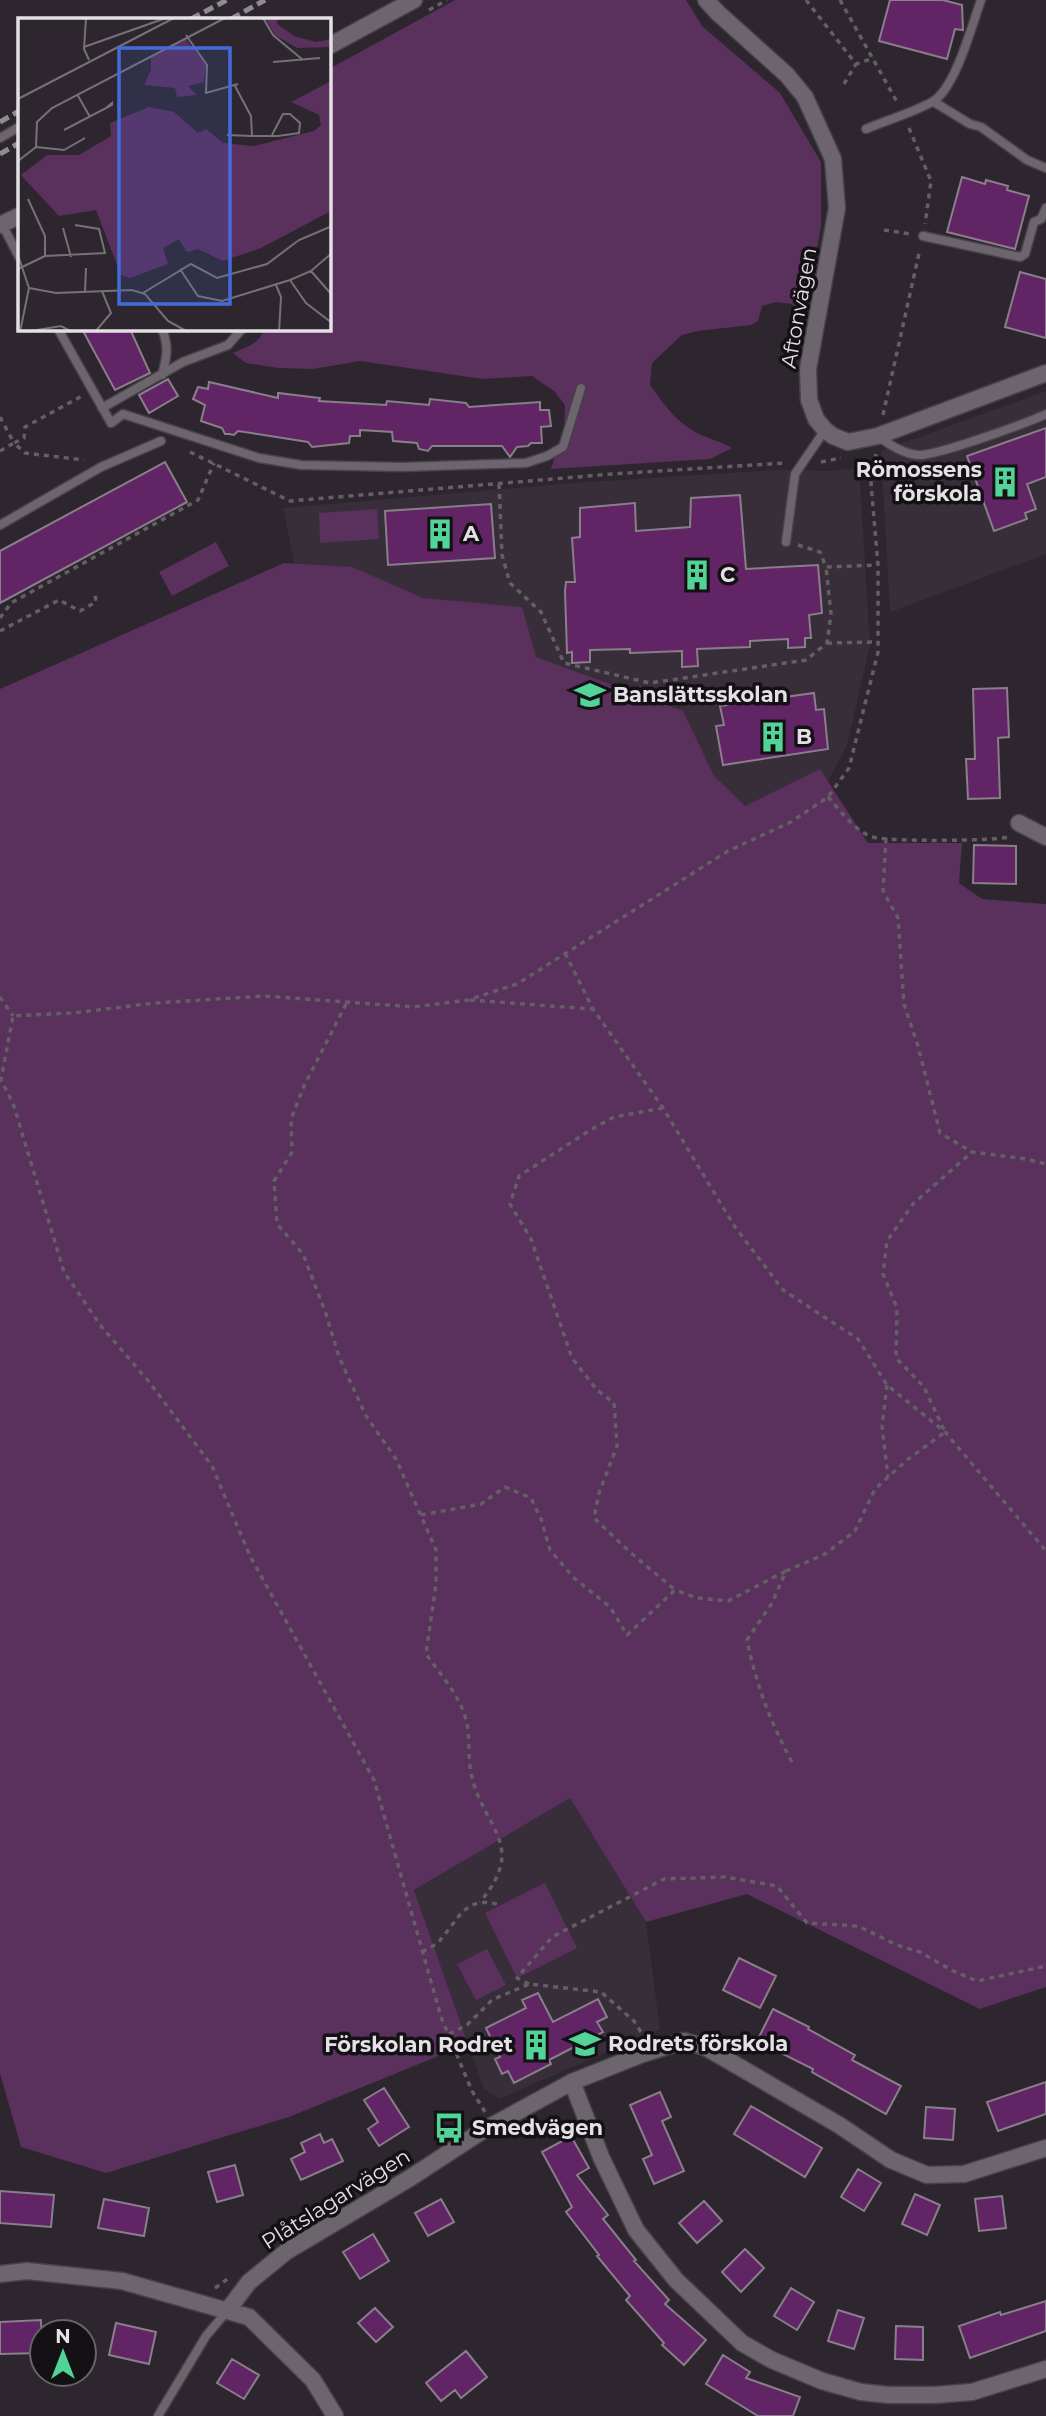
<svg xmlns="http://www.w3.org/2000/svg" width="1046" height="2416" font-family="Montserrat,sans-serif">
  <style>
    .built { fill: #382e3a }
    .green { fill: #5a305d }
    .building { fill: #612566; stroke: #887f88; stroke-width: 2 }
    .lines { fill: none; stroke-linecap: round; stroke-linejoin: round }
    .service-casing { stroke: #474148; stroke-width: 11 }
    .minor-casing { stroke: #474148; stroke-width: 19 }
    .path { stroke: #645e65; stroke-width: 3.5; stroke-dasharray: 5 5; stroke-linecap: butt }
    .service { stroke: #6d656d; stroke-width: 8 }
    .minor { stroke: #6d656d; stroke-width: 16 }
    .rail { stroke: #908a91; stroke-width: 5; stroke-dasharray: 10 5; stroke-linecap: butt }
    .labels { text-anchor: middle; stroke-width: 7; stroke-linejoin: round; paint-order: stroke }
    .street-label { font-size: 21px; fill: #e4e0e5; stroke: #141114 }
    .poi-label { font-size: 21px; font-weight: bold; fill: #e4e0e5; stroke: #141114; text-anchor: start }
    .inset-road { fill: none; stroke: #767077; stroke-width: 2 }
    .view { fill: #456bdb; fill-opacity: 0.15; stroke: #456bdb; stroke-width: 3.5 }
    .inset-edge { fill: none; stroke: #e4e0e5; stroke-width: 3.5 }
  </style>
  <rect width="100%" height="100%" fill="#2d262e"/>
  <!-- built -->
  <path class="built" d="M 1046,391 L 1046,554 L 890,612 L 881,451 Z
    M 859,468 L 870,645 L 847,745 L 822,793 L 381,988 L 283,508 L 574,483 L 776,470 L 830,471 Z
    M 570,1797 L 646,1922 L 660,2029 L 499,2099 L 484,2089 L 414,1890 Z"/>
  <!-- green -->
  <path class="green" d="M 455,0 L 686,0 L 702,26 L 780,93 L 821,162 L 821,227 L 803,320 L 798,327 L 798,310 L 792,304 L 776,302 L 762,306 L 758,321 L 751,325 L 698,331 L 682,335 L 652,363 L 650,385 C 662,401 674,420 692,430 C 704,438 719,440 732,448 L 710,459 L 551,469 L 564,429 L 565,405 L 554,391 L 532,376 L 483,379 L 360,361 L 313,369 L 279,368 L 246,363 L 233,353 C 246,347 260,344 264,329 L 329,329 L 329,69 Z
    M 377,509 L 379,539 L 320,543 L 319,513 Z
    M 216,542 L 229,566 L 172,596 L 159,572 Z
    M 284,563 L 352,567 L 423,598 L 522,607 L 536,657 L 683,711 L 714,776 L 745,806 L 820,769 L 868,843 L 962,843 L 959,883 L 982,899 L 1046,904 L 1046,1987 L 980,2009 L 747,1894 L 646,1922 L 570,1798 L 414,1890 L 468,2044 L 289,2117 L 106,2173 L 21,2147 L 0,2073 L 0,689 Z
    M 545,1883 L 577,1948 L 517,1978 L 485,1913 Z
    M 487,1949 L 506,1985 L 476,2000 L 457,1964 Z"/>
  <!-- building -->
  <path class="building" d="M 890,0 L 943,0 L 962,5 L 963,30 L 955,29 L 947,59 L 879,41 Z
    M 962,177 L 985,184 L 986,180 L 1008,186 L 1007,190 L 1029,196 L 1015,249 L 947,232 Z
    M 1020,272 L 1046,279 L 1046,338 L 1005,327 Z
    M 82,329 L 130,329 L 150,373 L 115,390 Z
    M 168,379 L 178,396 L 149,413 L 139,395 Z
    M 209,382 L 278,398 L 278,393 L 320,398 L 319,401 L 386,405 L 387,401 L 429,405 L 430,399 L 466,403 L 469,407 L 540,402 L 540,410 L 549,410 L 551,426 L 541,427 L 542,443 L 531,443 L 528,446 L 517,447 L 510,457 L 502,446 L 432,446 L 428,451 L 419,449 L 417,443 L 393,441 L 392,432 L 360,430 L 360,436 L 350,436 L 349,443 L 312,447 L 308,442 L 238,431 L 234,435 L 229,434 L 225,434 L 222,428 L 201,421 L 205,405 L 193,399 L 198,387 L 208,389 Z
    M 1046,428 L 1046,477 L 1027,484 L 1036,509 L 1025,513 L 1027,519 L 994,531 L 967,456 Z
    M 165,462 L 187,502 L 0,603 L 0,551 Z
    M 740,495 L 746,569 L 818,565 L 822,613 L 809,615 L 811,638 L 805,638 L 805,647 L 788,648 L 788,639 L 750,641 L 750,647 L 697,649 L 698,666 L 682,667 L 682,651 L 630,653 L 630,649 L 590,650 L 590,662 L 572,663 L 572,652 L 567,653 L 565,591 L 566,582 L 575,582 L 572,538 L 580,537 L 580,508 L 635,503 L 636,531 L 690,527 L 691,498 Z
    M 491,504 L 495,558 L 388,565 L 385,511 Z
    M 1007,688 L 1009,737 L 998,738 L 1000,798 L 968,799 L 966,759 L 975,759 L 973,689 Z
    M 814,693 L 816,710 L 824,709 L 828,749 L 723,765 L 716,726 L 724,725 L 720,706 Z
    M 974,845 L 1016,846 L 1016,884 L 973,883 Z
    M 739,1958 L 776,1976 L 760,2008 L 723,1990 Z
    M 538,1993 L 553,2022 L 598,1999 L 607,2017 L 597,2022 L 603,2032 L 549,2060 L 551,2064 L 514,2083 L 508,2071 L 502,2074 L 495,2059 L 500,2057 L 486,2028 L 526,2008 L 522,2000 Z
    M 773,2009 L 809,2027 L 808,2029 L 855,2055 L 852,2060 L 901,2086 L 886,2114 L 812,2072 L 813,2069 L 757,2041 Z
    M 1046,2082 L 1046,2114 L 998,2131 L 987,2102 Z
    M 384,2088 L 409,2127 L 379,2146 L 368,2129 L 378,2122 L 364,2100 Z
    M 660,2092 L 671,2117 L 662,2121 L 684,2171 L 654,2184 L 643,2159 L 652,2155 L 630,2105 Z
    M 751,2106 L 822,2148 L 805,2177 L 734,2134 Z
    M 926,2107 L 955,2109 L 953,2140 L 924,2138 Z
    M 320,2134 L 324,2143 L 332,2139 L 343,2161 L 301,2180 L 291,2159 L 305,2152 L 301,2143 Z
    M 571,2136 L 589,2168 L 577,2175 L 608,2215 L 603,2219 L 636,2260 L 634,2261 L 669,2300 L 665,2304 L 706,2340 L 684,2365 L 662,2345 L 664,2343 L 626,2300 L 630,2296 L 597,2256 L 599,2255 L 566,2212 L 572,2207 L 542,2152 Z
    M 235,2165 L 243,2195 L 217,2202 L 208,2172 Z
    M 858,2169 L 881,2183 L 864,2211 L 841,2197 Z
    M 0,2191 L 54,2195 L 51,2227 L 0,2223 Z
    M 915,2194 L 940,2205 L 927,2235 L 902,2224 Z
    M 1002,2196 L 1006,2228 L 979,2231 L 975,2199 Z
    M 104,2199 L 149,2208 L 144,2236 L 98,2228 Z
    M 441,2199 L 454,2222 L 428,2236 L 415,2213 Z
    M 704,2201 L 722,2221 L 697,2243 L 679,2223 Z
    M 373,2234 L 389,2261 L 360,2279 L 343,2252 Z
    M 745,2249 L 764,2268 L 741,2292 L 722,2272 Z
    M 791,2288 L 814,2302 L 797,2330 L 774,2316 Z
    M 1046,2301 L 1046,2331 L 970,2358 L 959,2326 L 1000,2312 L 1001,2315 Z
    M 375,2308 L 393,2327 L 376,2342 L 358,2323 Z
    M 838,2310 L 864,2318 L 854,2349 L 828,2341 Z
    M 41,2320 L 42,2353 L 0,2354 L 0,2322 Z
    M 116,2323 L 156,2332 L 149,2364 L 109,2355 Z
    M 896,2326 L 923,2327 L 923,2360 L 895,2359 Z
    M 466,2351 L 487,2377 L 461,2398 L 455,2390 L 441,2401 L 426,2383 Z
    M 723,2355 L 750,2372 L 746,2378 L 800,2397 L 793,2416 L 758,2416 L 706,2384 Z
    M 232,2359 L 259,2375 L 244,2399 L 217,2383 Z"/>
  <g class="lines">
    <!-- service casing -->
    <g class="service-casing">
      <path id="service" d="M 934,102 L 970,124 L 981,127 L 1027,160 L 1046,168
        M 866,129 C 887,120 912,113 932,102 C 955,90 972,25 981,0
        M 0,138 L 19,127
        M 2,224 L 19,257
        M 923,236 L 1020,257 L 1025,254 L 1034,222 L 1041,219 L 1046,208
        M 58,329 L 111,423 L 123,414 L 259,458 L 301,465 L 402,467 L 526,463 L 547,456 L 563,447 L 581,388
        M 162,375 C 167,357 169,346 162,329
        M 102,408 L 183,362 L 228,345 L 242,329
        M 878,436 C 890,445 902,453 917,455 C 934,457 1027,423 1046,414
        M 0,525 L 101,467 L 161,441
        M 786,542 L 795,474 L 825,430
        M 158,2416 L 206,2336 L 228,2310"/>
    </g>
    <!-- minor casing -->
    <g class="minor-casing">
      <path id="minor" d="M 706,0 L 718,13 L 787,75 L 805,97 L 833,159 L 837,208 L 808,369 L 809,400 L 816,419 L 825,430 L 833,436 L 848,442 L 878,436 L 1046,373
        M 329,46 L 414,0
        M 0,225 L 19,216
        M 1019,823 L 1046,837
        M 572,2082 L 601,2157 L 636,2230 L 676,2280 L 742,2343 L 772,2360 L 822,2381 L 861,2392 L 889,2395 L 935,2395 L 972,2392 L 1046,2369
        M 0,2274 L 27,2271 L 122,2281 L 249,2317 L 313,2380 L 335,2416
        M 228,2310 L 249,2282 L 287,2251 L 410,2178 L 482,2131 L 572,2082 L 640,2055 L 684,2041 L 705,2047 L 839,2125 L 891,2160 L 927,2175 L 964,2174 L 1046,2148"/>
    </g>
    <!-- path -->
    <path class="path" d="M 806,0 L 856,64 L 874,58
      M 840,0 L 897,102
      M 429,10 L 447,0
      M 844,84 L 856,64
      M 909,128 L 931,181 L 925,224
      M 884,230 L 910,234
      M 883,415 L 920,249
      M 0,417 L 14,443 L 24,438 L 25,427 L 82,396
      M 0,451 L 14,443 L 25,453 L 84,460
      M 190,452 L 290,501 L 612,474 L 785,463
      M 821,462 L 841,458
      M 499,484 L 502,555 L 510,583 L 541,612 L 564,663 L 650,683 L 806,660 L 827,643 L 831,614 L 826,567
      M 798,545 L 820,552 L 826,567 L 877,565
      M 0,618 L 11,603 L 198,500 L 214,463
      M 0,631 L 59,600 L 80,611 L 96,602 L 95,593
      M 827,643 L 877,642
      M 828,797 C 840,810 855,832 873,837 C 889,842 992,841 1009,837
      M 886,838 L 883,891 L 898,918 L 904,1004 L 918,1046 L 940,1133 L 972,1152 L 1026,1159 L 1046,1164
      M 565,953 L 593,1009 L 663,1108 L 735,1227 L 783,1290 L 858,1339 L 887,1385 L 945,1432 L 1046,1551
      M 0,997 L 13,1016
      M 470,1000 L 592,1009
      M 346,1004 L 304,1086 L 291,1119 L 292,1152 L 274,1181 L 277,1224 L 303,1254 L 326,1314 L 339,1357 L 366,1416 L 396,1459 L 436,1550 L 436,1584 L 426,1654 C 441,1675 462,1698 467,1724 C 470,1740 468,1757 471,1773 C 482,1828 529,1844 480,1902
      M 663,1108 L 614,1117 L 592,1129 L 519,1176 L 510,1204 L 531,1239 L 572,1358 L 597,1390 L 614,1403 L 617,1446 L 599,1493 L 594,1518 L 631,1553 L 675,1590
      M 887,1385 L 882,1426 L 888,1477
      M 421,1515 L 481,1504 L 505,1487 L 531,1498 L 541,1519 L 550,1550 L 574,1578 L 610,1607 L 627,1635 L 675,1590 L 697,1598 L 728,1601 L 786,1571
      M 792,1762 C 769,1719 757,1687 747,1640 L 772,1603 L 786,1571 L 825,1554 L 855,1531 L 875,1489 L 907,1460 L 945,1432 L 924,1387 L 896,1358 L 897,1308 L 883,1274 L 887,1241 L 913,1204 L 972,1152
      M 422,1952 C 429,1948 437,1945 441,1939 C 460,1917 466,1895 500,1905
      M 529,1984 L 517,1978 L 552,1937 L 664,1879 L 725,1877 L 777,1886 L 807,1923 L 858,1926 L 897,1945 L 920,1952 L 951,1970 L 977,1981 L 1046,1966
      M 449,2034 L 467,2025 L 492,2000 L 529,1984 L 601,1992 L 634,2021 L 644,2037
      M 485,2112 L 472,2091 L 441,2017 L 374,1780 L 250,1556 L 212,1466 L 150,1383 L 101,1326 L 64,1272 L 13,1103 L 1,1080 L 13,1016 L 73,1013 L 155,1003 L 264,996 L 414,1007 L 468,1000 L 517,984 L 728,851 L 791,822 L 828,797 L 849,768 L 878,652 L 878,565 L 871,483 L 876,454
      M 215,2288 L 229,2278"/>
    <!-- service -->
    <use href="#service" class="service"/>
    <!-- minor -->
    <use href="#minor" class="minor"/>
    <!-- rail -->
    <path class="rail" d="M 191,19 L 227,0
      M 231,19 L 265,0
      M 0,122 L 19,111
      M 0,154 L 19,143"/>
  </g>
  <!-- icons -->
  <defs>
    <g id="building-bare" transform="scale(2.415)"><path d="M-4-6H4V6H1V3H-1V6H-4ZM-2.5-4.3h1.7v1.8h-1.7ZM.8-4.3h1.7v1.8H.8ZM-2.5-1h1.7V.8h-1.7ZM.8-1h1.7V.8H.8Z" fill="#52d397" stroke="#141114" stroke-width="2.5" paint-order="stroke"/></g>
    <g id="school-bare" transform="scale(2.415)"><path d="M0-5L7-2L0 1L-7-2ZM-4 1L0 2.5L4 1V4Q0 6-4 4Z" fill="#52d397" stroke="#141114" stroke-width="2.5" paint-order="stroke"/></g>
    <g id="bus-bare" transform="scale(2.415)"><path d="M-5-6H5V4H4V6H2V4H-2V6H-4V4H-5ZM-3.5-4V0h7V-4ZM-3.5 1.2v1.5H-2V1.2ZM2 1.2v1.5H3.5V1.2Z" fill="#52d397" stroke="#141114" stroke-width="2.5" paint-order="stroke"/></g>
  </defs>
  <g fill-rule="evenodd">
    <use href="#building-bare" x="1005" y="482"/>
    <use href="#building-bare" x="440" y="534"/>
    <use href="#building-bare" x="697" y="575"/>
    <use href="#school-bare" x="590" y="695"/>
    <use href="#building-bare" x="773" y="737"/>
    <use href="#school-bare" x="585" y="2044"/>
    <use href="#building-bare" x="536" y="2045"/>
    <use href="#bus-bare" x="449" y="2128"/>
  </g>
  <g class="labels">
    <!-- street labels -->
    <g class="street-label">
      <text transform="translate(799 308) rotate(-80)" y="7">Aftonvägen</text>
      <text transform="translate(336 2199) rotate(-32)" y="7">Plåtslagarvägen</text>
    </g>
    <!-- poi labels -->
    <g class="poi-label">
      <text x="982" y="477" text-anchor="end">Römossens<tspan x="982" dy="24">förskola</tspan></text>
      <text x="463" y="541">A</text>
      <text x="720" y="582">C</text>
      <text x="613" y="702">Banslättsskolan</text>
      <text x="796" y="744">B</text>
      <text x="608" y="2051">Rodrets förskola</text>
      <text x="513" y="2052" text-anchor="end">Förskolan Rodret</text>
      <text x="472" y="2135">Smedvägen</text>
    </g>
  </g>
  <!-- overview -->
  <g transform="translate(18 18)">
    <rect width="313" height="313" fill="#2d262e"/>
    <path d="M 247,0 L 260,0 L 259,6 L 276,18 L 298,24 L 313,21 L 313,29 L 279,30 L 257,17 ZM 168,21 L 188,47 L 186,64 L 170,68 L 179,77 L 159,79 L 157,70 L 126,67 L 133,52 L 133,40 ZM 313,63 L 313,193 L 243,230 L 205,243 L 180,231 L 169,234 L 161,221 L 145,230 L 150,246 L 112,260 L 103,257 L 78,192 L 41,198 L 3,157 L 29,137 L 61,137 L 93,118 L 92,105 L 131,89 L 156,94 L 180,115 L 188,111 L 205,125 L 236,128 L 296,113 L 303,107 L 301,97 L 273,84 Z" fill="#5a305d"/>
    <path class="inset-road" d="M 68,0 L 66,31 L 71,42M 245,0 L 255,17 L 285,42M 168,17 L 189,47 L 188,75 L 220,66M 66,29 L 148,0M 255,44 L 302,40M 217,68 L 233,98 L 234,118 L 260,118 L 281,115 L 282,105 L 272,96 L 265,96 L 254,117M 59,76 L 72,99M 0,81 L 156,0M 46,112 L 94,87 L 94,85 L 88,90M 209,117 L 234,118M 18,129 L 19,104 L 34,90 L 207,0M 18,129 L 46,132 L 67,120M 0,143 L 18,129M 45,210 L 53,239M 0,237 L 11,270 L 2,314M 27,238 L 87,235 L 81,211 L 57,207M 0,251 L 27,238 L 27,218 L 10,181M 162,251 L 180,278 L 204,283 L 272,262 L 293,253 L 314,235M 293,253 L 314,277M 272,262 L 288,285 L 314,305M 258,267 L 263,279 L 261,314M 11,270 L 38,275 L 114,272 L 127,276 L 150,303 L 170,314M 67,273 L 68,250M 125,275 L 173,246 L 199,260 L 249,246 L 281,222 L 314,208M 7,314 L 43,308 L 54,314M 77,314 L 93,295 L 84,273"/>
    <path class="view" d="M 101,30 L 212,30 L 212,286 L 101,286 Z"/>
    <rect width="313" height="313" class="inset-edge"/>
  </g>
  <!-- north arrow -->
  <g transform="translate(63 2353)"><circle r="33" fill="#141114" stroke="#676468" stroke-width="2"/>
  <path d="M0-5L12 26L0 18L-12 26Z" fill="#52d397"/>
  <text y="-10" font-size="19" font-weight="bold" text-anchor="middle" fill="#e4e0e5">N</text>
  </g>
</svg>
